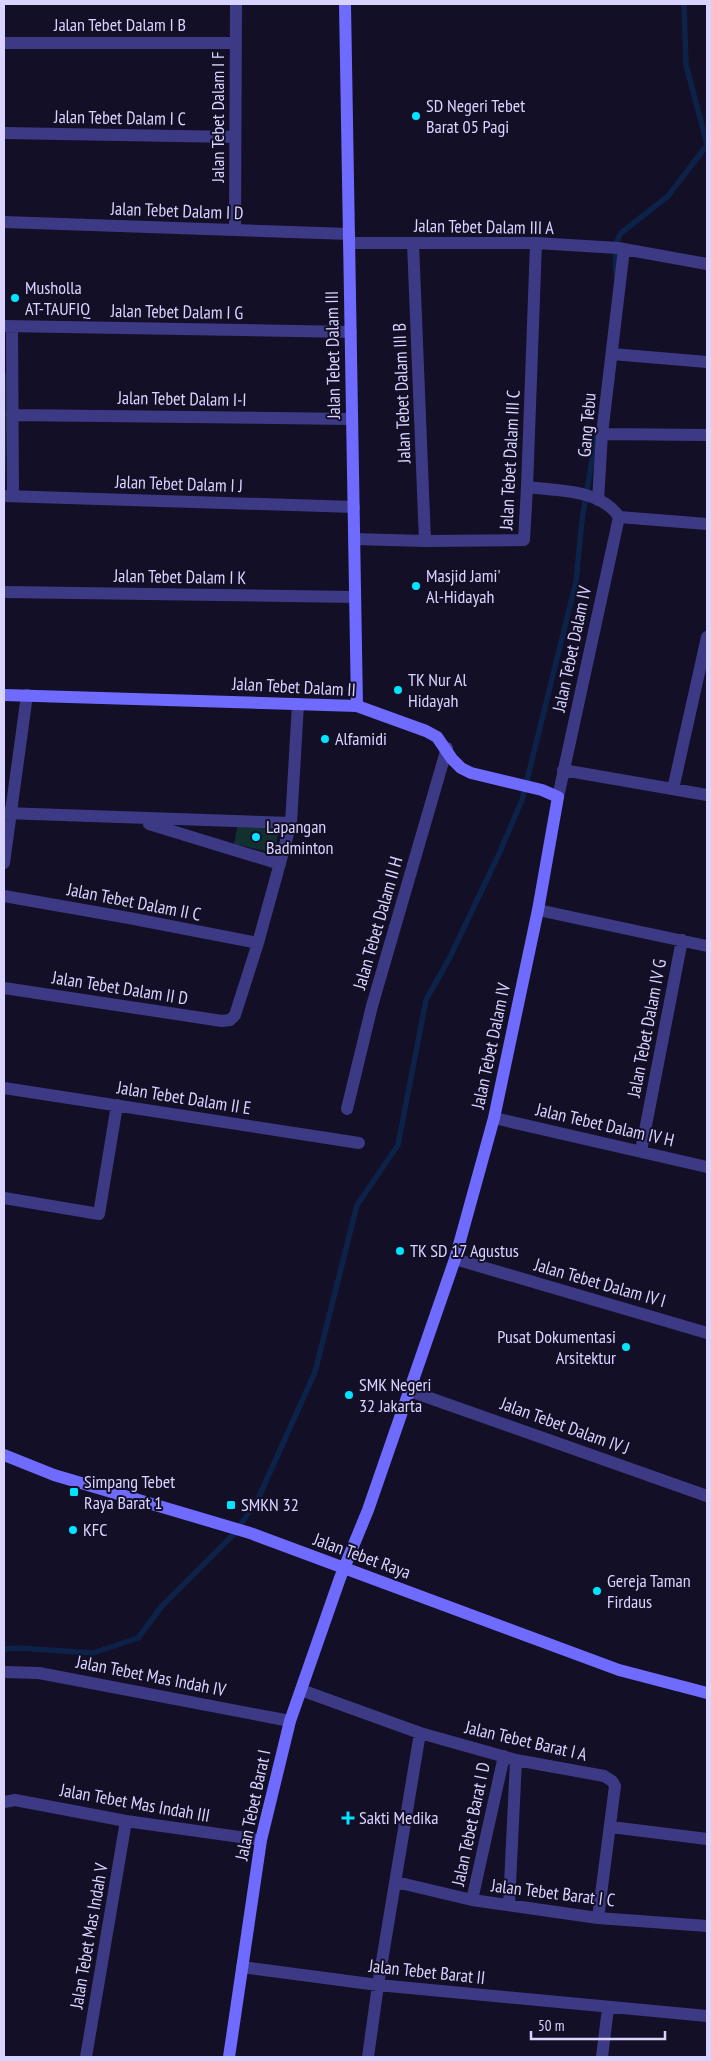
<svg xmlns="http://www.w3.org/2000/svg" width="711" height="2061" font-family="'PT Sans Narrow',sans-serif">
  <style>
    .green { fill: #12302f }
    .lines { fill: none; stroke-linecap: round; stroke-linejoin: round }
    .stream { stroke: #0c2248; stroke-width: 5.5 }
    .street { stroke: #3d3a85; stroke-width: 12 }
    .secondary { stroke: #6f6bff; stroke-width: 12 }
    .poi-dot { fill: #00e5ff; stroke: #130f26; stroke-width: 2 }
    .labels { text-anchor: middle; stroke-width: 4; stroke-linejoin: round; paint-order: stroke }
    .street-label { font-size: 18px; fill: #d9d4ff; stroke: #130f26 }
    .poi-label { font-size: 18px; fill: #d9d4ff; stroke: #130f26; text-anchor: start }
  </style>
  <rect width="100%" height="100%" fill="#130f26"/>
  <!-- green -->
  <path class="green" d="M 4,373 L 9,373 L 5,490 L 4,490 Z
    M 238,822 L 279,830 L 274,853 L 234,844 Z"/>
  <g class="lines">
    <!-- stream -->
    <path class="stream" d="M 684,4 L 686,65 L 707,144
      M 616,275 L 615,245 L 621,233 L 668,196 L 707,145
      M 4,1649 L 19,1648 L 93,1653 L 138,1638 L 162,1606 L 235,1533 L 258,1499 L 315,1372 L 357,1205 L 398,1145 L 426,1000 L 449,959 L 498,856 L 522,800 L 576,582 L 582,520 L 597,430"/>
    <!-- street -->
    <path class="street" d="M 4,43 L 235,43
      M 4,133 L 235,137
      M 4,222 L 349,234
      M 235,230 L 236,4
      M 349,243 L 536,243 L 618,248 L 707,264
      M 413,243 L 425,541
      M 4,326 L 351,332
      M 12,327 L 13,496
      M 612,354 L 707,362
      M 12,415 L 352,419
      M 602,434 L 707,435
      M 527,487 C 557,491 601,489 619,517 L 707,524
      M 4,496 L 354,507
      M 598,500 L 602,434 L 624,249
      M 354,539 L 425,541 L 524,540 L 527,487 L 536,243
      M 4,592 L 355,597
      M 563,770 L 707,795
      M 673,789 L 707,637
      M 558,797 L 619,517
      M 4,813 L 291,823
      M 149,824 L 280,864
      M 4,863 L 27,695
      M 4,896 L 129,918 L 258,943
      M 538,910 L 707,946
      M 4,988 L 222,1021 L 230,1020 L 235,1015 L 258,943 L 291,823 L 298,704
      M 4,1088 L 359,1143
      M 347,1109 L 372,1006 L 447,748
      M 494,1118 L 707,1167
      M 641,1151 L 682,940
      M 4,1198 L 99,1214 L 117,1105
      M 455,1259 L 707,1333
      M 410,1391 L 707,1496
      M 4,1672 L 39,1673 L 290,1721
      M 301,1690 L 420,1733 L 516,1760 L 604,1776 L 612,1781 L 615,1786 L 598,1918
      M 4,1802 L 15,1800 L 126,1821 L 261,1840
      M 611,1827 L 707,1839
      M 396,1882 L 472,1900 L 598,1918 L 707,1926
      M 472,1900 L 504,1756
      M 509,1905 L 516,1760
      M 242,1967 L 378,1985 L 707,2016
      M 86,2057 L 126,1821
      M 368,2057 L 378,1985 L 420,1733
      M 602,2057 L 608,2008"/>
    <!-- secondary -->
    <path class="secondary" d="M 345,4 L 357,706
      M 4,695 L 357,706 L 426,731 L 437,737 L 452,759 L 461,768 L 471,773 L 542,790 L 558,797 L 538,910 L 494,1118 L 455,1259 L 368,1510 L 340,1578 L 290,1721 L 261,1840 L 229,2057
      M 4,1455 L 54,1475 L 250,1533 L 619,1670 L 707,1693"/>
  </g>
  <!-- markers -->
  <g class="poi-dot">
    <circle cx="416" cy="116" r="5"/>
    <circle cx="15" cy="298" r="5"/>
    <circle cx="416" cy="586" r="5"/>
    <circle cx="398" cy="690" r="5"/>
    <circle cx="325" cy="739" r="5"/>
    <circle cx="256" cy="837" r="5"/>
    <circle cx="400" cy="1251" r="5"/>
    <circle cx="626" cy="1347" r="5"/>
    <circle cx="349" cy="1395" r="5"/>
    <rect x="69" y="1487" width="10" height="10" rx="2.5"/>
    <rect x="226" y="1500" width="10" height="10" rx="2.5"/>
    <circle cx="73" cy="1530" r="5"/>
    <circle cx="597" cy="1591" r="5"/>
    <path d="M345.5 1810.5h5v5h5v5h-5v5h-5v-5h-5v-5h5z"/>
  </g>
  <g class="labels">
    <!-- street labels -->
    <g class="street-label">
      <text x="120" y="31">Jalan Tebet Dalam I B</text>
      <text transform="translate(218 117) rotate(-90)" y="6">Jalan Tebet Dalam I F</text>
      <text transform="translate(120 118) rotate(1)" y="6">Jalan Tebet Dalam I C</text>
      <text transform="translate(177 211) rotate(2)" y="6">Jalan Tebet Dalam I D</text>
      <text transform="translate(484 227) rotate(1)" y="6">Jalan Tebet Dalam III A</text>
      <text transform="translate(177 312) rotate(1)" y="6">Jalan Tebet Dalam I G</text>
      <text transform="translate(333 355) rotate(-91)" y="6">Jalan Tebet Dalam III</text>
      <text transform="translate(402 393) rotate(-92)" y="6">Jalan Tebet Dalam III B</text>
      <text transform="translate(182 399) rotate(1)" y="6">Jalan Tebet Dalam I-I</text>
      <text transform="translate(587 425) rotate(-85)" y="6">Gang Tebu</text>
      <text transform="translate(510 460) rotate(-87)" y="6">Jalan Tebet Dalam III C</text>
      <text transform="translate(179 484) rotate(2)" y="6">Jalan Tebet Dalam I J</text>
      <text transform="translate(180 577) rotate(1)" y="6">Jalan Tebet Dalam I K</text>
      <text transform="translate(572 649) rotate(-78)" y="6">Jalan Tebet Dalam IV</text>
      <text transform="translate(294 687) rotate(3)" y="6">Jalan Tebet Dalam II</text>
      <text transform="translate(134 902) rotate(11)" y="6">Jalan Tebet Dalam II C</text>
      <text transform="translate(378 923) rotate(-74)" y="6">Jalan Tebet Dalam II H</text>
      <text transform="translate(120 988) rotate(9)" y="6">Jalan Tebet Dalam II D</text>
      <text transform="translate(647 1028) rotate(-79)" y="6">Jalan Tebet Dalam IV G</text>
      <text transform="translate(491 1046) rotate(-78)" y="6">Jalan Tebet Dalam IV</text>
      <text transform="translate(184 1098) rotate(9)" y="6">Jalan Tebet Dalam II E</text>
      <text transform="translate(605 1125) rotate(13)" y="6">Jalan Tebet Dalam IV H</text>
      <text transform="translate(600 1283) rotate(16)" y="6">Jalan Tebet Dalam IV I</text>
      <text transform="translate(565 1426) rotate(20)" y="6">Jalan Tebet Dalam IV J</text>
      <text transform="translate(362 1556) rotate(20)" y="6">Jalan Tebet Raya</text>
      <text transform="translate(151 1676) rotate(11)" y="6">Jalan Tebet Mas Indah IV</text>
      <text transform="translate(526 1741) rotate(13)" y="6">Jalan Tebet Barat I A</text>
      <text transform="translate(135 1803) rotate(10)" y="6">Jalan Tebet Mas Indah III</text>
      <text transform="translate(253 1805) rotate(-78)" y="6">Jalan Tebet Barat I</text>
      <text transform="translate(471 1824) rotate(-78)" y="6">Jalan Tebet Barat I D</text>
      <text transform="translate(553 1893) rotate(7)" y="6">Jalan Tebet Barat I C</text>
      <text transform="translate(89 1936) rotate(-80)" y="6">Jalan Tebet Mas Indah V</text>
      <text transform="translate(427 1972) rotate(6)" y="6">Jalan Tebet Barat II</text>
    </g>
    <!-- poi labels -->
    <g class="poi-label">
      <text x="426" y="112">SD Negeri Tebet<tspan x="426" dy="21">Barat 05 Pagi</tspan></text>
      <text x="25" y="294">Musholla<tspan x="25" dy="21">AT-TAUFIQ</tspan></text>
      <text x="426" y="582">Masjid Jami'<tspan x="426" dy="21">Al-Hidayah</tspan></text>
      <text x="408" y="686">TK Nur Al<tspan x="408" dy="21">Hidayah</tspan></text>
      <text x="335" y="745">Alfamidi</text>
      <text x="266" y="833">Lapangan<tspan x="266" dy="21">Badminton</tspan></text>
      <text x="410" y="1257">TK SD 17 Agustus</text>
      <text x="616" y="1343" text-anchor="end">Pusat Dokumentasi<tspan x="616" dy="21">Arsitektur</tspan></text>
      <text x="359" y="1391">SMK Negeri<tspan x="359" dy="21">32 Jakarta</tspan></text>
      <text x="84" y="1488">Simpang Tebet<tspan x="84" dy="21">Raya Barat 1</tspan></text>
      <text x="241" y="1511">SMKN 32</text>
      <text x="83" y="1536">KFC</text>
      <text x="607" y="1587">Gereja Taman<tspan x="607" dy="21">Firdaus</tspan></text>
      <text x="359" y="1824">Sakti Medika</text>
    </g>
  </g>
  <!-- border -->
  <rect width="711" height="2061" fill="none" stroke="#d9d4ff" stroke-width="10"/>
  <!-- scale -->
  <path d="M531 2031v8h134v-8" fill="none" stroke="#d9d4ff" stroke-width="2.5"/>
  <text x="538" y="2031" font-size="15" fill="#d9d4ff" stroke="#130f26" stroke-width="4" paint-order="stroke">50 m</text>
</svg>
